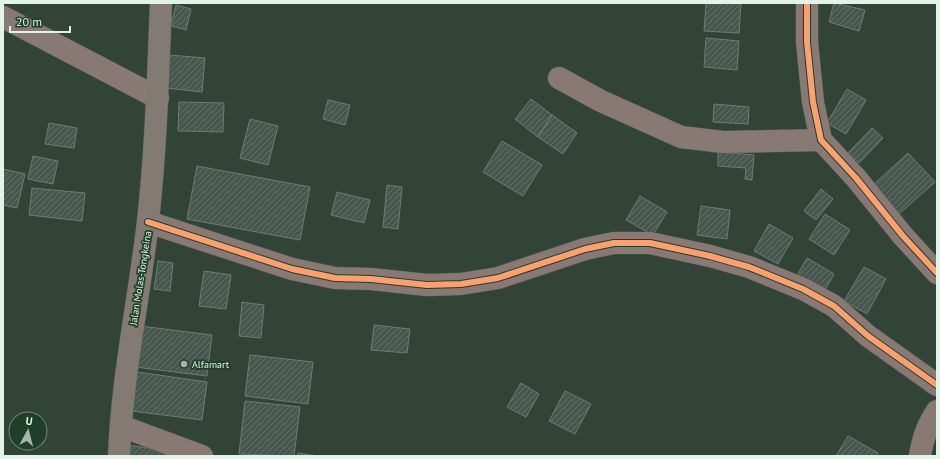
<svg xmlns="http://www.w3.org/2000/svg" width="940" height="459" font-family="'PT Sans',sans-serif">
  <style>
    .building { fill: url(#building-hatch); stroke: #6c7d75 }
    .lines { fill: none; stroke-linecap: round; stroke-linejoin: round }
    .minor-casing { stroke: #505e54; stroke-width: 23 }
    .major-casing { stroke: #505e54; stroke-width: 23 }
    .minor { stroke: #887974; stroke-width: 22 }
    .major { stroke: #827a73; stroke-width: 22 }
    .cycleway-casing { stroke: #203f2a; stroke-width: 8 }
    .cycleway { stroke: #fca06f; stroke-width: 6 }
    .poi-dot { fill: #a4b6a9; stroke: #203f2a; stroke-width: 1.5 }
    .labels { text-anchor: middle; stroke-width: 3.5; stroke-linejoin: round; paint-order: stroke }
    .street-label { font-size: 10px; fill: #e2f4e7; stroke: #203f2a }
    .poi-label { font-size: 10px; fill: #e2f4e7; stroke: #203f2a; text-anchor: start }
  </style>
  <defs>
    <pattern id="building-hatch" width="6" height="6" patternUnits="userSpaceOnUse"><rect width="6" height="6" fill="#47574f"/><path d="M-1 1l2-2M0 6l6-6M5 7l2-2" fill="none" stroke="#617068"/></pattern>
  </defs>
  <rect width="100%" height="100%" fill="#324337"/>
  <!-- building -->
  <path class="building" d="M 706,3 L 741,3 L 739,33 L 704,31 Z
    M 834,3 L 865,10 L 859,31 L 829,22 Z
    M 176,5 L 191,9 L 186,30 L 171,26 Z
    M 706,38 L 739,41 L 737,70 L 704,67 Z
    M 170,55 L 205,58 L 202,92 L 167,88 Z
    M 847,89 L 866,100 L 846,134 L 827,123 Z
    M 531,99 L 552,115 L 538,137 L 515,119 Z
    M 328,100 L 350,105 L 345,125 L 323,119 Z
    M 179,102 L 224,103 L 223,132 L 178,131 Z
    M 714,104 L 749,107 L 748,124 L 713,122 Z
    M 552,115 L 577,133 L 563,154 L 538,137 Z
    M 250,119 L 278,126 L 268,165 L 240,158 Z
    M 49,123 L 77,128 L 74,148 L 45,144 Z
    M 872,128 L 883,138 L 859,163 L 848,153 Z
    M 502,141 L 542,165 L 523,196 L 483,172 Z
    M 718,152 L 754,155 L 752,180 L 745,179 L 746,168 L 718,166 Z
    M 908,153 L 935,182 L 899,214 L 873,185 Z
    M 33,156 L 58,161 L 53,184 L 28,179 Z
    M 197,166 L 310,187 L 300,240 L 187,219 Z
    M 3,169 L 25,174 L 17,208 L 3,205 Z
    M 387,185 L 402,187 L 398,229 L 383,227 Z
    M 32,188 L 85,193 L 82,221 L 29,215 Z
    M 821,189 L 833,199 L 816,220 L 804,211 Z
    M 337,192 L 370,200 L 364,223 L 331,215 Z
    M 640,196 L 667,212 L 653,235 L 626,220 Z
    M 701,206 L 730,210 L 727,239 L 697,235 Z
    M 825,214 L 850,230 L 834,255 L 809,239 Z
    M 769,224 L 793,238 L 778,264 L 754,251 Z
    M 807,258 L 834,274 L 824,292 L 796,277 Z
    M 158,261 L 173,263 L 170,291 L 154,289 Z
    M 864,267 L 886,279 L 867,314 L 844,301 Z
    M 204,271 L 231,275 L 226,309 L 199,306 Z
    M 242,302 L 264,305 L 261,338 L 239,336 Z
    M 374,325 L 410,329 L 407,353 L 371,350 Z
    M 140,326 L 212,335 L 207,376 L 135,367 Z
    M 250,355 L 313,362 L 308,404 L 245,396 Z
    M 137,372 L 207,382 L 202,420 L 132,411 Z
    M 521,383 L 539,394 L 526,417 L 507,407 Z
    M 565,391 L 591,404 L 575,434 L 549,421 Z
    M 245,401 L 300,407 L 294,456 L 239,454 Z
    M 848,436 L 878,453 L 877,456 L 836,456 Z
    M 125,445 L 174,451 L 173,456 L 123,456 Z
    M 298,453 L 317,456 L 297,456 Z"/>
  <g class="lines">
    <!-- minor casing -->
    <g class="minor-casing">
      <path id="minor" d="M 807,3 L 807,42 L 813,102 L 821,140 L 856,178 L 903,236 L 937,273
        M 3,17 L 158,98
        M 559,78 L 601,101 L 681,137 L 723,142 L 821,140
        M 148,222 L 292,269 L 335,278 L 371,279 L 427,285 L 461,284 L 498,278 L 585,249 L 614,243 L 650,243 L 710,256 L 749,267 L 803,289 L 834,306 L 868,336 L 937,385
        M 121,426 L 202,456
        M 920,456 C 923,438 927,426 937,411"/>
    </g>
    <!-- major casing -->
    <g class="major-casing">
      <path id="major" d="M 119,456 C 122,377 139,300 148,221 C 156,149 158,76 161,3"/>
    </g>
    <!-- minor -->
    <use href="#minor" class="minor"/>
    <!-- major -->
    <use href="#major" class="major"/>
    <!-- cycleway casing -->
    <g class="cycleway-casing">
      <path id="cycleway" d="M 807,3 L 807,42 L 813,102 L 821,140 L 856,178 L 903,236 L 937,273
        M 148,222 L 292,269 L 335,278 L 371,279 L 427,285 L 461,284 L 498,278 L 585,249 L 614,243 L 650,243 L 710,256 L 749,267 L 803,289 L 834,306 L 868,336 L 937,385"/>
    </g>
    <!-- cycleway -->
    <use href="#cycleway" class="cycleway"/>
  </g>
  <!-- markers -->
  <circle class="poi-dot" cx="184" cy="364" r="4"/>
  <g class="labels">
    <!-- street labels -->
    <g class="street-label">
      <text transform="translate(140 278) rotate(-81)" y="4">Jalan Molas-Tongkeina</text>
    </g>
    <!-- poi labels -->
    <g class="poi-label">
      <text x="192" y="368">Alfamart</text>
    </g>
  </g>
  <!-- border -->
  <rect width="940" height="459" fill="none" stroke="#e2f4e7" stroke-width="8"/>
  <!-- north arrow -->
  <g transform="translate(28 431) rotate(7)"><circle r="19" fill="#203f2a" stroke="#6e8776"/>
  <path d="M0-3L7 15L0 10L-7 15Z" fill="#a4b6a9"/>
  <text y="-6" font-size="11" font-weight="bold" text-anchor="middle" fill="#e2f4e7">U</text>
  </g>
  <!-- scale -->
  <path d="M10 26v6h60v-6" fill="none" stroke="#e2f4e7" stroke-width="2"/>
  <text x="16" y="26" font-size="12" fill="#e2f4e7" stroke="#203f2a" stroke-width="3" paint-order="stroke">20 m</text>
</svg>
